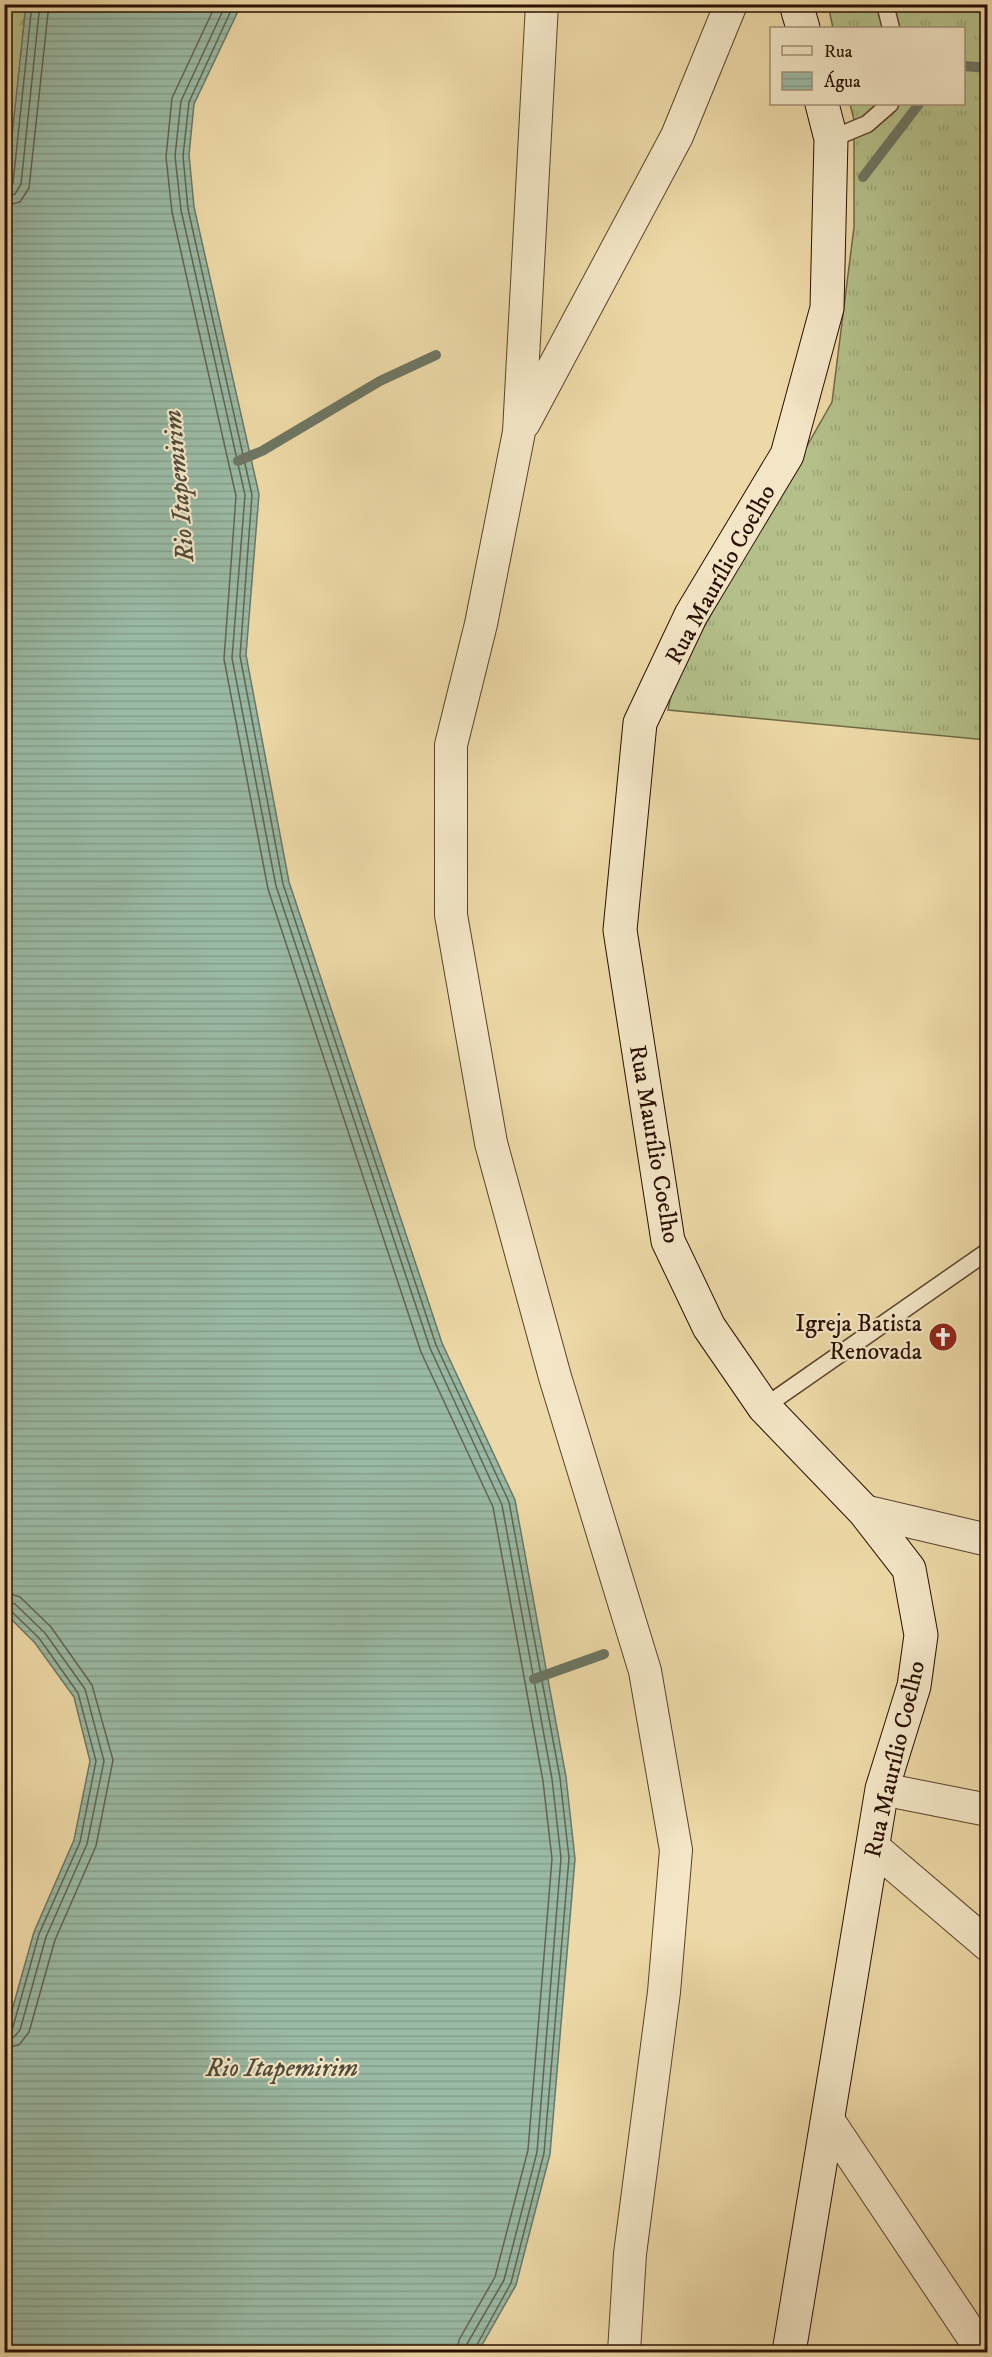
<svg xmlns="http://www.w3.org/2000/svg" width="992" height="2357" font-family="'IM FELL DW Pica',serif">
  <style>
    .grass { fill: url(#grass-tufts); stroke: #6f6845; stroke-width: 1.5 }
    .forest { fill: url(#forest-firs); stroke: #6f6845; stroke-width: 1.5 }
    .water { fill: url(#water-rules); stroke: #6d7663; stroke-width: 1.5 }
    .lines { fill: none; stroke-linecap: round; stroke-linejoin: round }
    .shore { stroke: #626452; stroke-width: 1.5 }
    .stream { stroke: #6d7663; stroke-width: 10 }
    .lane-casing { stroke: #5b422a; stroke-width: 19 }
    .street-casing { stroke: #5b422a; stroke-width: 34 }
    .secondary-casing { stroke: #2a0f00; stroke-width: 35 }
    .lane { stroke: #f3e6c6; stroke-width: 16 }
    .street { stroke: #f3e6c6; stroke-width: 32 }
    .secondary { stroke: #f3e6c6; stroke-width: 33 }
    .labels { text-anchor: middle; stroke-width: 4.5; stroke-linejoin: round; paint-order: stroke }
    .street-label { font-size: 24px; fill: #2a0f00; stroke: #f3e6c6 }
    .poi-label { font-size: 24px; fill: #2a0f00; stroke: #f3e6c6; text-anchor: end }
    .water-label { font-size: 26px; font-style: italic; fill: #514b3a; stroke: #f3e6c6 }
  </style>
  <defs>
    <pattern id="grass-tufts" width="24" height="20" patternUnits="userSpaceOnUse" patternTransform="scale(1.5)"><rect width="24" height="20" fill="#b4c08a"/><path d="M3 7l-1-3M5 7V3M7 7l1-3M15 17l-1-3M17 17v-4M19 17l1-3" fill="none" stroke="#9ba475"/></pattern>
    <pattern id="forest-firs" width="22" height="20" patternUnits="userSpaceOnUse" patternTransform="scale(1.5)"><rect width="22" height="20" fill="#b4c08a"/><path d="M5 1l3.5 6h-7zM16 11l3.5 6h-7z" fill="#9ba475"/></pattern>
    <pattern id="water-rules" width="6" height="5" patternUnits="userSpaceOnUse" patternTransform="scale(1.5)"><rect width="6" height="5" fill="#9abaa5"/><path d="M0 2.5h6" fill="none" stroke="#859f8c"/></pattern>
  </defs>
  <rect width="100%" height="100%" fill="#edd9a7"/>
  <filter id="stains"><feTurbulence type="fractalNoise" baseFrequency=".00333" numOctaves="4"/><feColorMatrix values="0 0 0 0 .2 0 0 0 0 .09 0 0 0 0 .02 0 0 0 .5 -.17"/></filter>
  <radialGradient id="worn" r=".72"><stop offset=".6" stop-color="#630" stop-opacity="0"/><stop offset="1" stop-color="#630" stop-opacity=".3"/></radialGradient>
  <!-- grass -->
  <path class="grass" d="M 828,5 L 987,5 L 987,740 L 668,710 L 672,690 L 701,632 L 832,402 L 854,227 L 854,120 L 850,104 L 964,104 L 964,28 L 833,28 Z"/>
  <!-- forest -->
  <path class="forest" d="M 5,5 L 26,5 L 5,211 Z"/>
  <!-- water -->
  <path class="water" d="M 26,5 L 241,5 L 194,104 L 189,155 L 194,207 L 259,494 L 246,655 L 289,882 L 442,1343 L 515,1500 L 566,1777 L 575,1859 L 550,2154 L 516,2285 L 478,2352 L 5,2352 L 5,2035 L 34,1932 L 74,1840 L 90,1761 L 74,1697 L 35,1643 L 4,1612 L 4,211 Z"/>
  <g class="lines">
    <!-- shore -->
    <path class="shore" d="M 216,4 L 172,98 L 166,157 L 172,212 L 236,496 L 224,659 L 268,889 L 421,1352 L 493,1507 L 543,1781 L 552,1859 L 528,2150 L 495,2277 L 459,2340 L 457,2352
      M 226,4 L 181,101 L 175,156 L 181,210 L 245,495 L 232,658 L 276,886 L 430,1348 L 502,1505 L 552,1779 L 561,1858 L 537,2152 L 504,2280 L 467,2344 L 466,2352
      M 234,4 L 189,102 L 183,156 L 188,209 L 252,495 L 240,656 L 283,884 L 436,1345 L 509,1502 L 560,1778 L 569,1858 L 544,2153 L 511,2283 L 473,2352
      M 4,190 L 10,188 L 13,183 L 32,4
      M 4,197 L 15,194 L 21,184 L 40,4
      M 4,206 L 20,202 L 29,188 L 49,4
      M 4,1592 L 20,1597 L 51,1627 L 92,1685 L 113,1760 L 96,1846 L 55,1940 L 29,2032 L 19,2045 L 4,2048
      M 4,1601 L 15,1604 L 45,1633 L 85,1689 L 104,1761 L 87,1844 L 46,1937 L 20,2030 L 14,2037 L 4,2039
      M 4,1609 L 11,1611 L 39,1638 L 78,1693 L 96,1761 L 80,1842 L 39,1934 L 13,2027 L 4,2032"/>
    <!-- stream -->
    <path class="stream" d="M 964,66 L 988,68
      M 863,177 L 919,104
      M 238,461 L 262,451 L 380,381 L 436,355
      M 534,1679 L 604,1654"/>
    <!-- lane casing -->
    <g class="lane-casing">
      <path id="lane" d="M 885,4 L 891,28
        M 831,139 L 867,124 L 890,104
        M 764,1407 L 988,1251"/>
    </g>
    <!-- street casing -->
    <g class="street-casing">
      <path id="street" d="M 542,4 L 519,432 L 481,624 L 451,745 L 451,915 L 491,1143 L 555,1377 L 645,1671 L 676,1850 L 664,1992 L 630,2254 L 624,2352
        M 524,423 L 677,136 L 731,4
        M 864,1511 L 988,1540
        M 882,1789 L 988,1810
        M 873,1847 L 988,1945
        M 828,2120 L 983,2352"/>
    </g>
    <!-- secondary casing -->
    <g class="secondary-casing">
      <path id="secondary" d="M 796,4 L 803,28
        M 789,2352 L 882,1789 L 914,1686 L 921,1635 L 909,1569 L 864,1511 L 764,1407 L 709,1327 L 668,1241 L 620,930 L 640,723 L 691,615 L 787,455 L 827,308 L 831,139 L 822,104"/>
    </g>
    <!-- lane -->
    <use href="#lane" class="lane"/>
    <!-- street -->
    <use href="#street" class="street"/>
    <!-- secondary -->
    <use href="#secondary" class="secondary"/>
  </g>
  <!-- icons -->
  <defs>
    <g id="church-disc" transform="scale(1.5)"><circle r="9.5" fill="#8f2418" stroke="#f3e6c6"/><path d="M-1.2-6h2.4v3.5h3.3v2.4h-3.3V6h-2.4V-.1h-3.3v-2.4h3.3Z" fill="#fff"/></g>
  </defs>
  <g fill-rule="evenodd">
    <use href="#church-disc" x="943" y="1337"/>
  </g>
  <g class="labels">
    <!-- street labels -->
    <g class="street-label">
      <text transform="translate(720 574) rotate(-61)" y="8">Rua Maurílio Coelho</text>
      <text transform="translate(655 1144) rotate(80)" y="8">Rua Maurílio Coelho</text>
      <text transform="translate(894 1759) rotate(-77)" y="8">Rua Maurílio Coelho</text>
    </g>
    <!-- poi labels -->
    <g class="poi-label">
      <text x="922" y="1331">Igreja Batista<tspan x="922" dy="28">Renovada</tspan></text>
    </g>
    <!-- water labels -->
    <g class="water-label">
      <text transform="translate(178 486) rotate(-95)" y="9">Rio Itapemirim</text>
      <text x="282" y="2076">Rio Itapemirim</text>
    </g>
  </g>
  <!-- margin -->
  <rect width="992" height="2357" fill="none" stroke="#edd9a7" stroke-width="24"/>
  <rect x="6" y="6" width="980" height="2345" fill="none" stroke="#2a0f00" stroke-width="3"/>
  <rect x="12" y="12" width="968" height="2333" fill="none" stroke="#2a0f00" stroke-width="1.5"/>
  <!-- legend -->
  <rect x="770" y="27" width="195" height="78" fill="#f3e6c6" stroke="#a39077" stroke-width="1.5"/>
  <rect x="782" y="46" width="30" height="9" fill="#f3e6c6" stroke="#a39077" stroke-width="1.5"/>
  <text x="824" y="57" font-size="18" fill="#2a0f00">Rua</text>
  <rect x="782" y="72" width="30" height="18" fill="url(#water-rules)" stroke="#a39077" stroke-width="1.5"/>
  <text x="824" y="87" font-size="18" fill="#2a0f00">Água</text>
  <rect width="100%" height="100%" filter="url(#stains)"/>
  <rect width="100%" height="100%" fill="url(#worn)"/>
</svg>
